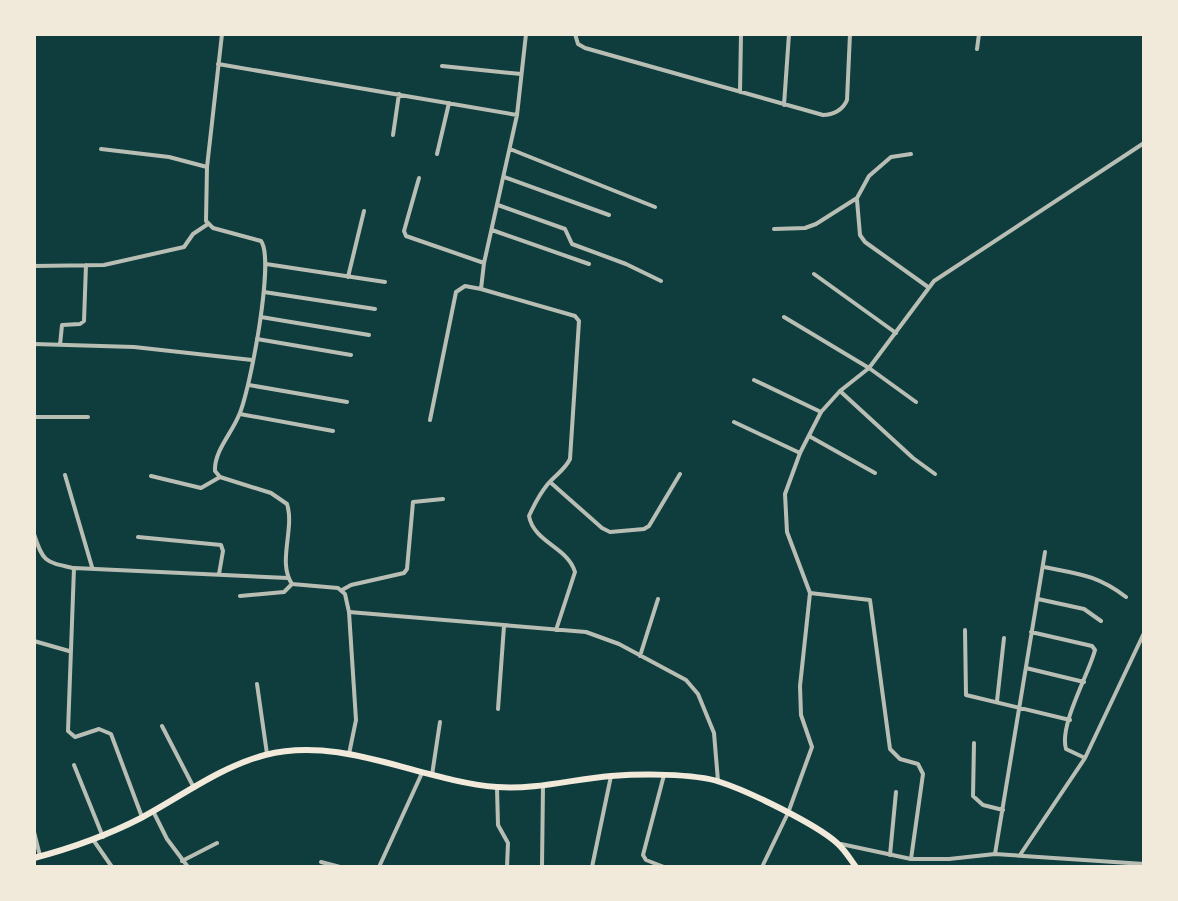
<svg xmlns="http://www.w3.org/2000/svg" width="1178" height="901" font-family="Raleway,sans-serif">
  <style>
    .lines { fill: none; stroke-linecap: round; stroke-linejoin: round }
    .minor { stroke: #b8beb3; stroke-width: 4 }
    .tertiary { stroke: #b8beb3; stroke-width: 4 }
    .primary { stroke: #f1e9da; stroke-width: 6 }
  </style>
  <rect width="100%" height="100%" fill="#0f3d3e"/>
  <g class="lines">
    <!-- minor -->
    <path class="minor" d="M 526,34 L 517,115 L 484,263 L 481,289 L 575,316 L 579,321 L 570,459 C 564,471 555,475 547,485 C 539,495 534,505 529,516 C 534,543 568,547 575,572 L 556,630
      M 575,34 L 578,44 L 585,48 L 823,115 C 833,115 843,110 847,100 L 850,34
      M 977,49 L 979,34
      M 218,64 L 517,115
      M 442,66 L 521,74
      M 740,92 L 741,34
      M 784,105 L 789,34
      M 393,135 L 399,94
      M 101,149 L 169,157 L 207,167
      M 510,149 L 655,207
      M 437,154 L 449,103
      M 504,177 L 609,215
      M 419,178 L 404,231 L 406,236 L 484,263
      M 857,200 L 860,235 L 865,242 L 928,287
      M 498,205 L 565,229 L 572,244 L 626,264 L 661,281
      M 774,229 L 805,228 L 816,224 L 857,198 L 869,176 L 891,157 L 911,154
      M 492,230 L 589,264
      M 266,264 L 385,282
      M 34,266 L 104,265 L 184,247 L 193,234 L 208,224
      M 814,274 L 896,333
      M 348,277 L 364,211
      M 264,292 L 375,309
      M 261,317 L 369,335
      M 784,317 L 869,368 L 916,402
      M 257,339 L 351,355
      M 34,344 L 134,347 L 252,360
      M 60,345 L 62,325 L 80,324 L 84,321 L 86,265
      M 754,380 L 821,412
      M 249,385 L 347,402
      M 840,391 L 913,458 L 935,474
      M 240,414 L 333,431
      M 34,417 L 88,417
      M 430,420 L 456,292 L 465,286 L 481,289
      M 734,422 L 800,453
      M 809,436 L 875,473
      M 65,475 L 92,567
      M 151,476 L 201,488 L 220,477
      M 550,482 L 602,528 L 610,532 L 644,529 L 649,526 L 680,474
      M 34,534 C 43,562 45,562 73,568
      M 138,537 L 221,545 L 223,551 L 219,574
      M 1044,567 C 1079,574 1097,575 1126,597
      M 342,590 L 351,585 L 404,573 L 407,569 L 413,502 L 443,499
      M 810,593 L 870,600 L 890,749 L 900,759 L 918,764 L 923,774 L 911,859
      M 240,596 L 284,592 L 292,584
      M 1038,599 L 1084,609 L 1101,621
      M 349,612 L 586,632 L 619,644 L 686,680 L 698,694 L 714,733 L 718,781
      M 965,630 L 966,695 L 1070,720
      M 1031,632 L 1092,646 L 1095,650 C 1088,676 1059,725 1066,749 L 1085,758
      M 34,641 L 69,651
      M 640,656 L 658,599
      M 1026,668 L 1084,682
      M 257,684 L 267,754
      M 997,701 L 1004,638
      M 498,709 L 504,626
      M 162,726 L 194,788
      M 974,743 L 973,796 L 983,805 L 1003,810
      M 74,765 L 103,837
      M 432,775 L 440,722
      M 497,788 L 498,825 L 508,843 L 507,867
      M 153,811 L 167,839 L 188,867
      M 142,817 L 111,734 L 99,729 L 75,737 L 68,731 L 74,568 L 288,578
      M 34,832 L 40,856
      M 995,854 L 1045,552
      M 890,855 L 896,792
      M 1020,855 L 1085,758 L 1144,633
      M 182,861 L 217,843
      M 321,862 L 340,867
      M 542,866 L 543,786
      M 379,867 L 422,773
      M 592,867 L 611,776
      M 664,867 L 646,860 L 643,855 L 664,775
      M 762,867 L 788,813"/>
    <!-- tertiary -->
    <path class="tertiary" d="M 222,34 L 207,167 L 206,221 L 213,228 L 261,241 C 275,259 250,391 239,415 C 232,433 214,451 215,471 L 220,477 L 271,493 L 287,504 C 295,529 277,562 292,584 L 338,588 L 345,594 L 349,612 L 356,720 L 349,754
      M 788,813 L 812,747 L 801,715 L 800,686 L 810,593 L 787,532 L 785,494 L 800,453 L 821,412 L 840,391 L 869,368 L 934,281 L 1144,143
      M 94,841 L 112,867
      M 841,844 L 911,859 L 949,859 L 995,854 L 1144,864"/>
    <!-- primary -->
    <path class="primary" d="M 34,858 C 72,848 106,836 141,818 C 182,796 220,767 265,755 C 343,735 420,781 497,787 C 536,790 573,779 611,776 C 639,774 694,773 720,782 C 748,791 816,824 837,843 C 845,850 850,859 856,867"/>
  </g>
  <!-- border -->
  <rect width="1178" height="901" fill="none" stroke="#f1e9da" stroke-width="72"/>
</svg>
